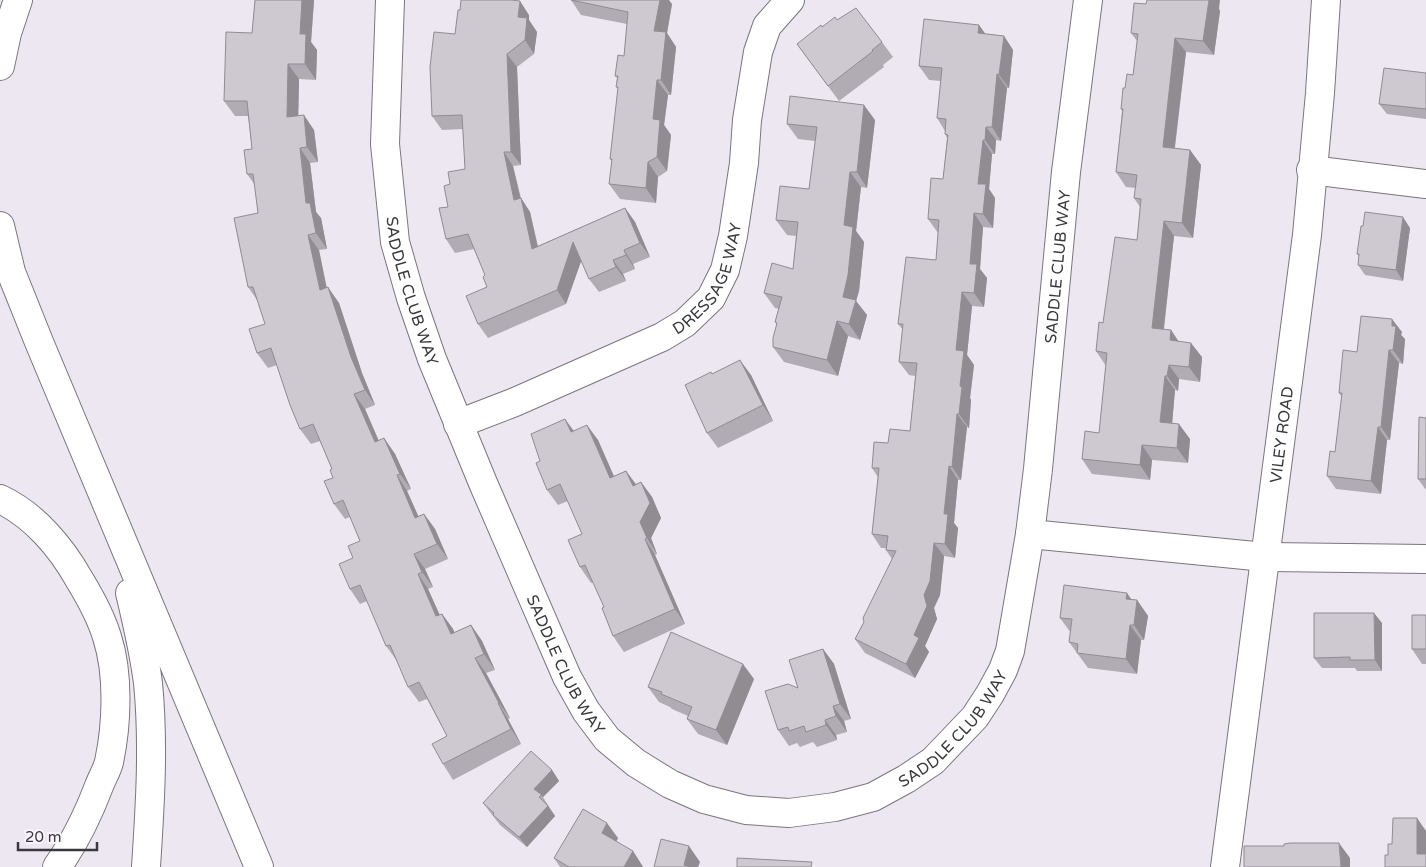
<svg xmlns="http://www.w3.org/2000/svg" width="1426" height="867" font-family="'Varela Round',sans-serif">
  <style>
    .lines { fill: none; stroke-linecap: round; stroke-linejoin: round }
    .minor-casing { stroke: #7a757e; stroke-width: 30 }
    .highway-casing { stroke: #7a757e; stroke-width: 30 }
    .minor { stroke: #fff; stroke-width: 28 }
    .highway { stroke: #fff; stroke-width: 28 }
    .wall { fill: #b1acb4 }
    .shaded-wall { fill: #908c92 }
    .building { fill: #cec8d1; stroke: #908c92 }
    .labels { text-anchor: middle; stroke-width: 4; stroke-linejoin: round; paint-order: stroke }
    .street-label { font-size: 16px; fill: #3a383c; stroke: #faf4fe }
  </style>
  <rect width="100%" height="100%" fill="#ede7f1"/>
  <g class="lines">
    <!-- minor casing -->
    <g class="minor-casing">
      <g id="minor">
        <path id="s1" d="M 390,0 L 385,144 L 395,242 L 411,298 L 432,359 L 483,483 L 567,677 L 586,711 L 607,739 L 636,763 L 670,784 L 704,799 L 746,810 L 789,813 L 835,807 L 873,797 L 906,779 L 933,761 L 975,717 L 990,694 L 1003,670 L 1010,651 L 1030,534 L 1038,469 L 1066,172 L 1088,0"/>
        <path d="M 1311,170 L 1426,184"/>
        <path id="s2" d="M 458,424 L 515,402 L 662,337 L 685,323 L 711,298 L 725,270 L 733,236 L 744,163 L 747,120 L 758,52 L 767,26 L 790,0"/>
        <path d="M 1030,534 L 1265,557 L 1426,559"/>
        <path id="s3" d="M 1225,867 L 1307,235 L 1320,93 L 1326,0"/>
      </g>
    </g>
    <!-- highway casing -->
    <g class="highway-casing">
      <path id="highway" d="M 0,66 L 7,33 L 18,0
        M 0,226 L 11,272 L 39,342 L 259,867
        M 0,499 C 34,515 61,547 79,579 C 90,597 101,617 107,637 C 119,674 117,724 109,762 C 107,770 102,778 99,786 C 88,815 75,842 57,867
        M 130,593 C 137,622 144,652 148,683 C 154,744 150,806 146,867"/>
    </g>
    <!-- minor -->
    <use href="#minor" class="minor"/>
    <!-- highway -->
    <use href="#highway" class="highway"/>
  </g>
  <!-- wall -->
  <path class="wall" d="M 255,0 L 314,0 L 311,42 L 317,50 L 316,80 L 299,79 L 298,115 L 314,130 L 318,162 L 310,163 L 316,212 L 321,218 L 327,249 L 319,250 L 327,288 L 339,303 L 362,373 L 375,405 L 365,409 L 379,441 L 384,438 L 395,454 L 411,489 L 407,491 L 418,516 L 424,514 L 435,529 L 448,559 L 425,569 L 433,587 L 428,589 L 440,615 L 442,614 L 453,629 L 454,633 L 471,625 L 482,641 L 495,670 L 486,673 L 510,718 L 508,719 L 521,744 L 453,780 L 443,764 L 447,736 L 427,699 L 419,702 L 408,687 L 397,661 L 386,646 L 367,601 L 360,604 L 350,589 L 353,558 L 360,541 L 350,517 L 345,519 L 334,504 L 332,469 L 320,441 L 311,444 L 300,429 L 277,365 L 268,368 L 257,353 L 265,324 L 257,300 L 248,287 L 258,213 L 255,185 L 247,174 L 252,149 L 248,116 L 235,116 L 224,101 L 252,33 Z
    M 571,0 L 672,4 L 667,33 L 676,47 L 671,95 L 668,95 L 664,125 L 671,135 L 667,171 L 658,177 L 656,203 L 620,199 L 609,184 L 612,161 L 610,159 L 618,89 L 616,87 L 617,78 L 615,76 L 624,56 L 627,24 L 581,15 Z
    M 1146,4 L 1219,9 L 1220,11 L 1214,55 L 1186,52 L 1175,148 L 1190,150 L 1201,165 L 1193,238 L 1174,236 L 1164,330 L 1171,330 L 1178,341 L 1202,357 L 1200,382 L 1179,379 L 1178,391 L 1175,390 L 1172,423 L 1190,439 L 1188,463 L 1152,460 L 1150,480 L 1092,474 L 1082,459 L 1099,433 L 1106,366 L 1096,351 L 1103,323 L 1137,240 L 1140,207 L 1134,198 L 1136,188 L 1126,187 L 1116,172 L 1122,111 L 1121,109 L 1125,88 L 1133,75 L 1137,41 L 1131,33 Z
    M 460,10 L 529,15 L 529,20 L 537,32 L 534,54 L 517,67 L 521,165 L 513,166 L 521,198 L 530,212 L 538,246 L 625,208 L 635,222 L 650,257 L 633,264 L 635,269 L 623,274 L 626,281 L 599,292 L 589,279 L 581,260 L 566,304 L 488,338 L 478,324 L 487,287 L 485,275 L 474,249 L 455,253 L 446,239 L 450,184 L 465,169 L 463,129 L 442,130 L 432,116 L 455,34 Z
    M 837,20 L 882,42 L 893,57 L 883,65 L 884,67 L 839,101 L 797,44 L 822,27 Z
    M 979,25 L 985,34 L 1004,36 L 1013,50 L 1009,88 L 1007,88 L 1001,141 L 996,140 L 995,154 L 992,154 L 989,189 L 995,198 L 993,228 L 983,227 L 980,269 L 987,278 L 984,307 L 972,306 L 967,355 L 974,365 L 970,398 L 971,400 L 969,428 L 967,427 L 961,480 L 958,480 L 954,523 L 958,528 L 955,558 L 944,556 L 940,595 L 934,608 L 937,619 L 925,646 L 929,652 L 915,678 L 865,653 L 855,639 L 864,622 L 892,559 L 886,550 L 886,548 L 881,548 L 872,534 L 878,477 L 872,468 L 888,443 L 910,431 L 915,376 L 909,375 L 899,362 L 903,330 L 898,324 L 936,260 L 938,233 L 928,219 L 943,179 L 947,138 L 945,134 L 945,131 L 937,118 L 941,81 L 929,80 L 919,66 Z
    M 1426,73 L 1426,119 L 1387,114 L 1379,104 Z
    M 875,120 L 867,188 L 861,187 L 856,231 L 864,242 L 859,291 L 856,301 L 867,315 L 860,340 L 848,336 L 838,376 L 784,362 L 773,347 L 777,325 L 775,322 L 779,309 L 775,308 L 764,293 L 793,269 L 796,236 L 787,235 L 776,220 L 809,189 L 815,141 L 798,139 L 787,124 Z
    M 1363,226 L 1410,228 L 1403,281 L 1365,275 L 1358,265 L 1359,256 L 1357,254 Z
    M 1402,332 L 1401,335 L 1405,339 L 1403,364 L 1399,363 L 1390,440 L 1387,440 L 1381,494 L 1336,489 L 1327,476 L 1335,452 L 1342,397 L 1339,393 L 1357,352 Z
    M 713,374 L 751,375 L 773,421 L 718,448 L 707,433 Z
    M 1426,418 L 1426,490 L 1418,479 Z
    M 574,431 L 598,440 L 614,476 L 626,471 L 636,484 L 641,482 L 652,497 L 661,518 L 651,538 L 657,554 L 655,555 L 685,624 L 624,652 L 613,636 L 604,607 L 593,582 L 591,583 L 580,567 L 582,534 L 568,501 L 558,505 L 547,490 L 540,461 Z
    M 1131,600 L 1137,600 L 1148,616 L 1144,640 L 1141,640 L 1137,674 L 1088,668 L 1069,642 L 1071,633 L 1060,618 Z
    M 1426,615 L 1426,664 L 1422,664 L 1412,649 Z
    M 1382,623 L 1382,671 L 1357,671 L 1355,668 L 1322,668 L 1314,658 Z
    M 823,649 L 834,664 L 851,719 L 844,721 L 847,732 L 836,735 L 837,740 L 817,747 L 813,742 L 800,747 L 797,743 L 789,746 L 778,730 L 798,688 Z
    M 754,679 L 727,745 L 698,734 L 687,719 L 688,716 L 672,709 L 670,707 L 659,702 L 648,687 Z
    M 552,770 L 559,781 L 543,797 L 555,816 L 527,847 L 500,825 L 483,803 Z
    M 618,838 L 616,842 L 633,851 L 643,867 L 560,867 L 554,858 Z"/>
  <!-- shaded-wall -->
  <path class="shaded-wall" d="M 302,0 L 314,0 L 311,42 L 317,50 L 316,80 L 305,64 L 300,34 Z
    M 660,0 L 669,0 L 672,4 L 667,33 L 676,47 L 671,95 L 661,80 L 654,31 Z
    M 1209,0 L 1220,0 L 1219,9 L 1220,11 L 1214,55 L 1203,41 Z
    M 520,1 L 529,15 L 529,20 L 537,32 L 534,54 L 525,40 L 518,17 Z
    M 979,25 L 989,39 L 978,33 Z
    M 1004,36 L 1013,50 L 1009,88 L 999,75 Z
    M 1175,38 L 1186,52 L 1173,161 L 1163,147 Z
    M 507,54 L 517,67 L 521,165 L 511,152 Z
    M 288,64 L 299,79 L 298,132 L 287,117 Z
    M 997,74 L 1007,88 L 1001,141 L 992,127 Z
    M 657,80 L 668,95 L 664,125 L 671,135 L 667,171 L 657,157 L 653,119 Z
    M 864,105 L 875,120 L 867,188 L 857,172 Z
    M 304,115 L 314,130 L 318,162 L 307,147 Z
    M 986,127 L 996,140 L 995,154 L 985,140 Z
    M 983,140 L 992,154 L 989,189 L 995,198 L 993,228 L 983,214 L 978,184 Z
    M 300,148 L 310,163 L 316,212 L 321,218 L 327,249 L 316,233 L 306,203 Z
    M 1190,150 L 1201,165 L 1193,238 L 1182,223 Z
    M 504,152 L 513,166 L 524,214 L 514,200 Z
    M 648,162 L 658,177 L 656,203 L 646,188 Z
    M 850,172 L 861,187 L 856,231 L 864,242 L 859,291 L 856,301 L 867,315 L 860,340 L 849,324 L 843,297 L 844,225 Z
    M 521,198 L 530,212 L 541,262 L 532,249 Z
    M 625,208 L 635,222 L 650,257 L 640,243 Z
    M 974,213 L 983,227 L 980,269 L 987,278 L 984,307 L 974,293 L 970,264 Z
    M 1403,217 L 1410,228 L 1403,281 L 1396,270 Z
    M 1164,221 L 1174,236 L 1162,343 L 1152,328 Z
    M 308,235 L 319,250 L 330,306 L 320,290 Z
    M 573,242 L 583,256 L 566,304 L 557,290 Z
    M 624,250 L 633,264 L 635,269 L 626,255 Z
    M 613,260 L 623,274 L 626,281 L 616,267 Z
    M 328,287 L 339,303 L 362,373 L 375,405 L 365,390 L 351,357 Z
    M 962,292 L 972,306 L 967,355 L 974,365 L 970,398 L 971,400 L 969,428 L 959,414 L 960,386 L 956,350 Z
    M 1392,319 L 1402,332 L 1401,335 L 1405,339 L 1403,364 L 1393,350 L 1392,326 Z
    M 837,321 L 848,336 L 838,376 L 827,360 Z
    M 1171,330 L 1181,345 L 1170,340 Z
    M 1191,343 L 1202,357 L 1200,382 L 1189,367 Z
    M 1389,350 L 1399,363 L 1390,440 L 1381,427 Z
    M 740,360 L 751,375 L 773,421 L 763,405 Z
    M 1169,365 L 1179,379 L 1178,391 L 1167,376 Z
    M 1165,376 L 1175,390 L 1171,437 L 1160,422 Z
    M 354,394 L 365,409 L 386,458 L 375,442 Z
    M 957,414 L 967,427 L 961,480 L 952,467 Z
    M 565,419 L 576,434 L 571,432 Z
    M 1179,424 L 1190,439 L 1188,463 L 1177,448 Z
    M 587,425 L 598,440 L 621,493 L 610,478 Z
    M 1378,427 L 1387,440 L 1381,494 L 1371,481 Z
    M 384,438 L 395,454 L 411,489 L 400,474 Z
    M 1142,445 L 1152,460 L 1150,480 L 1140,465 Z
    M 949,466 L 958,480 L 954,523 L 958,528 L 955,558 L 945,544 L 944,514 Z
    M 626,471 L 637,486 L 633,486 Z
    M 397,475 L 407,491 L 426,533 L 415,518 Z
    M 641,482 L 652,497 L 661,518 L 651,538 L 657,554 L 647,538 L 640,522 Z
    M 424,514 L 435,529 L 448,559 L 437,544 Z
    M 645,539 L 655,555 L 685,624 L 675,609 Z
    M 934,543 L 944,556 L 940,595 L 934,608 L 937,619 L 925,646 L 929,652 L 915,678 L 906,664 L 924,595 Z
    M 414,554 L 425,569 L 433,587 L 422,572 Z
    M 418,574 L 428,589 L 447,632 L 436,616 Z
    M 1127,593 L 1136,606 L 1137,600 L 1148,616 L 1144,640 L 1134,625 L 1126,599 Z
    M 1374,613 L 1382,623 L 1382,671 L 1375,660 Z
    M 442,614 L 453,629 L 462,649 L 451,634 Z
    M 471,625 L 482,641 L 495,670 L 484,654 Z
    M 1130,625 L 1141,640 L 1137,674 L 1126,659 Z
    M 823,649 L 834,664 L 851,719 L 840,704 Z
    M 475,658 L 486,673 L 510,718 L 499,703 Z
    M 743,664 L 754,679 L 727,745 L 716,730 Z
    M 498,703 L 508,719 L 521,744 L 511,729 Z
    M 833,706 L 844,721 L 847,732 L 836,716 Z
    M 825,720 L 836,735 L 837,740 L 826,725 Z
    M 552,770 L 559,781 L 543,797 L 534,789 Z
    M 548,806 L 555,816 L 527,847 L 519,837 Z
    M 1417,818 L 1426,831 L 1426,867 L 1417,854 Z
    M 607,823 L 618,838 L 612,849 L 602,833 Z
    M 1339,843 L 1350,858 L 1350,867 L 1341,867 Z
    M 689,846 L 700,862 L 698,867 L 685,867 L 684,865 Z
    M 633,851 L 643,867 L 624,867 Z"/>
  <!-- building -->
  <path class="building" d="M 255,0 L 302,0 L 300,34 L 306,34 L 305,64 L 288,64 L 287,117 L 304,115 L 307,147 L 300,148 L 306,203 L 310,203 L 316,233 L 308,235 L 320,290 L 328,287 L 351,357 L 365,390 L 354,394 L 375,442 L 384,438 L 400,474 L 397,475 L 415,518 L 424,514 L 437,544 L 414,554 L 422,572 L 418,574 L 436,616 L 442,614 L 451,634 L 471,625 L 484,654 L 475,658 L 499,703 L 498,703 L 511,729 L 443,764 L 432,744 L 447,736 L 419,682 L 408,687 L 390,645 L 386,646 L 360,585 L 350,589 L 339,564 L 353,558 L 348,546 L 360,541 L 343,500 L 334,504 L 324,481 L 333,478 L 330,470 L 332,469 L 313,424 L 300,429 L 290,405 L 271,348 L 257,353 L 249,329 L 265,324 L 253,287 L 248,287 L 234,218 L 258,213 L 253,174 L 247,174 L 244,150 L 252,149 L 247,101 L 224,101 L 226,32 L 252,33 Z
    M 461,0 L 511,0 L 520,1 L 518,17 L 527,18 L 525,40 L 507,54 L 511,152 L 504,152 L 514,200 L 521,198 L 532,249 L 625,208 L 640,243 L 624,250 L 626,255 L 613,260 L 616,267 L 589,279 L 573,242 L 557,290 L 478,324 L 466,296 L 487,287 L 483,277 L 485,275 L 468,234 L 446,239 L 439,208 L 448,207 L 444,186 L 450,184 L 448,172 L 465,169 L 462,115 L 432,116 L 430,67 L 434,32 L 455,34 L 458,10 L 460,10 Z
    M 571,0 L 660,0 L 654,31 L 666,32 L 661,80 L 657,80 L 653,119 L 660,120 L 657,157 L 648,162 L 646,188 L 609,184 L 612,159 L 610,159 L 618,87 L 616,87 L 618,76 L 615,76 L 618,55 L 624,56 L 628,12 Z
    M 1147,0 L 1209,0 L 1203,41 L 1175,38 L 1163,147 L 1190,150 L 1182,223 L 1164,221 L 1152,328 L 1171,330 L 1170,340 L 1191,343 L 1189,367 L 1169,365 L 1167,376 L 1165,376 L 1160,422 L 1179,424 L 1177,448 L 1142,445 L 1140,465 L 1082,459 L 1085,431 L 1099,433 L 1107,353 L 1096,351 L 1099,322 L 1103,323 L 1115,237 L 1137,240 L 1141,199 L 1134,198 L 1137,175 L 1116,172 L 1123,109 L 1121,109 L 1123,88 L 1125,88 L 1127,74 L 1133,75 L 1138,34 L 1131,33 L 1134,3 L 1146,4 Z
    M 856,8 L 882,42 L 872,50 L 873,51 L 828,86 L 797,44 L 821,25 L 822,27 L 835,17 L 837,20 Z
    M 924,19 L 979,25 L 978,33 L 1004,36 L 999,75 L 997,74 L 992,127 L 986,127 L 985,140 L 983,140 L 978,184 L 986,184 L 983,214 L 974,213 L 970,264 L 977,264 L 974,293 L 962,292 L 956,350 L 964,351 L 960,386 L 962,387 L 959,414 L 957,414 L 952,467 L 949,466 L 944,514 L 948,514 L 945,544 L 934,543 L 930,581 L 924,595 L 927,606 L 914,635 L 919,638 L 906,664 L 855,639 L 864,622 L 863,618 L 896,551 L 886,550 L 888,536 L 872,534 L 879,468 L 872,468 L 874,442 L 888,443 L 890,429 L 910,431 L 917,363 L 899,362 L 903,324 L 898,324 L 906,257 L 936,260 L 939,220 L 928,219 L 931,178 L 943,179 L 948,135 L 945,134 L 946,119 L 937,118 L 942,68 L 919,66 Z
    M 1384,68 L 1426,73 L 1426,109 L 1379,104 Z
    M 790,96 L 864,105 L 857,172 L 850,172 L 844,225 L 853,227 L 848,275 L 843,297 L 856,300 L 849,324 L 837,321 L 827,360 L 773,347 L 773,338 L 777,323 L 775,322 L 782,297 L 764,293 L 772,263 L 793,269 L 798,222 L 776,220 L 780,186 L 809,189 L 817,127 L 787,124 Z
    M 1365,212 L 1403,217 L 1396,270 L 1358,265 L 1359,254 L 1357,254 L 1361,226 L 1363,226 Z
    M 1361,316 L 1392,319 L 1392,326 L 1396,326 L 1393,350 L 1389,350 L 1381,427 L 1378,427 L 1371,481 L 1327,476 L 1330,451 L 1335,452 L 1342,393 L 1339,393 L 1343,350 L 1357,352 Z
    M 740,360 L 763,405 L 707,433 L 685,385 L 711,372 L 712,374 Z
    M 1419,417 L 1426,418 L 1426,479 L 1418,479 Z
    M 565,419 L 571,432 L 587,425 L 610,478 L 626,471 L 633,486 L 641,482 L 650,503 L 640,522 L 647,538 L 645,539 L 675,609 L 613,636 L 602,608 L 604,607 L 585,565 L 580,567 L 568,540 L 582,534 L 560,484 L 547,490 L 536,463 L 540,461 L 531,434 Z
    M 1064,585 L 1127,593 L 1126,599 L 1137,600 L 1134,625 L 1130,625 L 1126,659 L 1077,653 L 1078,644 L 1069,642 L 1072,619 L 1060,618 Z
    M 1314,613 L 1374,613 L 1375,660 L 1350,660 L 1350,657 L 1314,658 Z
    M 1412,615 L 1426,615 L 1426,649 L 1412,649 Z
    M 671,632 L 743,664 L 716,730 L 687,719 L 692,707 L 661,694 L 662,692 L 648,687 Z
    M 823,649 L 840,704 L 833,706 L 836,716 L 825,720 L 826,725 L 806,732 L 804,726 L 789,731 L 788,727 L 778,730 L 765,691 L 788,684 L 798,688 L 789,660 Z
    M 531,751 L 552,770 L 534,789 L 542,795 L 539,797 L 548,806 L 519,837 L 493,815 L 494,813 L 483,803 Z
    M 583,809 L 607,823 L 602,833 L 633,851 L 624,867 L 569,867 L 554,858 Z
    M 1393,818 L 1417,818 L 1417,854 L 1426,854 L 1426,867 L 1385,867 L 1385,855 L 1388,855 L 1388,844 L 1392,844 Z
    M 661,839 L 689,846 L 684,865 L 690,867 L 654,867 Z
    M 1290,843 L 1339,843 L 1341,867 L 1244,867 L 1244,846 L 1284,846 L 1284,844 Z
    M 737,858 L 812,862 L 811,867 L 737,867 Z"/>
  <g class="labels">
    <!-- street labels -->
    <g class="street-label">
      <text dy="6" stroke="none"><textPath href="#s1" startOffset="1665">SADDLE CLUB WAY</textPath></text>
      <text dy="6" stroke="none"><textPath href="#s2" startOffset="300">DRESSAGE WAY</textPath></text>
      <text dy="6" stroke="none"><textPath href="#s1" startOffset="294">SADDLE CLUB WAY</textPath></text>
      <text dy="6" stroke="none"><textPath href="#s3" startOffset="436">VILEY ROAD</textPath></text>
      <text dy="6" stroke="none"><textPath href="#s1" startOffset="699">SADDLE CLUB WAY</textPath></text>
      <text dy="6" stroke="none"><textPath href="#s1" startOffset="1179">SADDLE CLUB WAY</textPath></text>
    </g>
  </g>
  <!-- scale -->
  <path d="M18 842v8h79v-8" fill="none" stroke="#3a383c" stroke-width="2.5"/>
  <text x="25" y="842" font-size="15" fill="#3a383c" stroke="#faf4fe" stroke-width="4" paint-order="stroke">20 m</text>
</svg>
